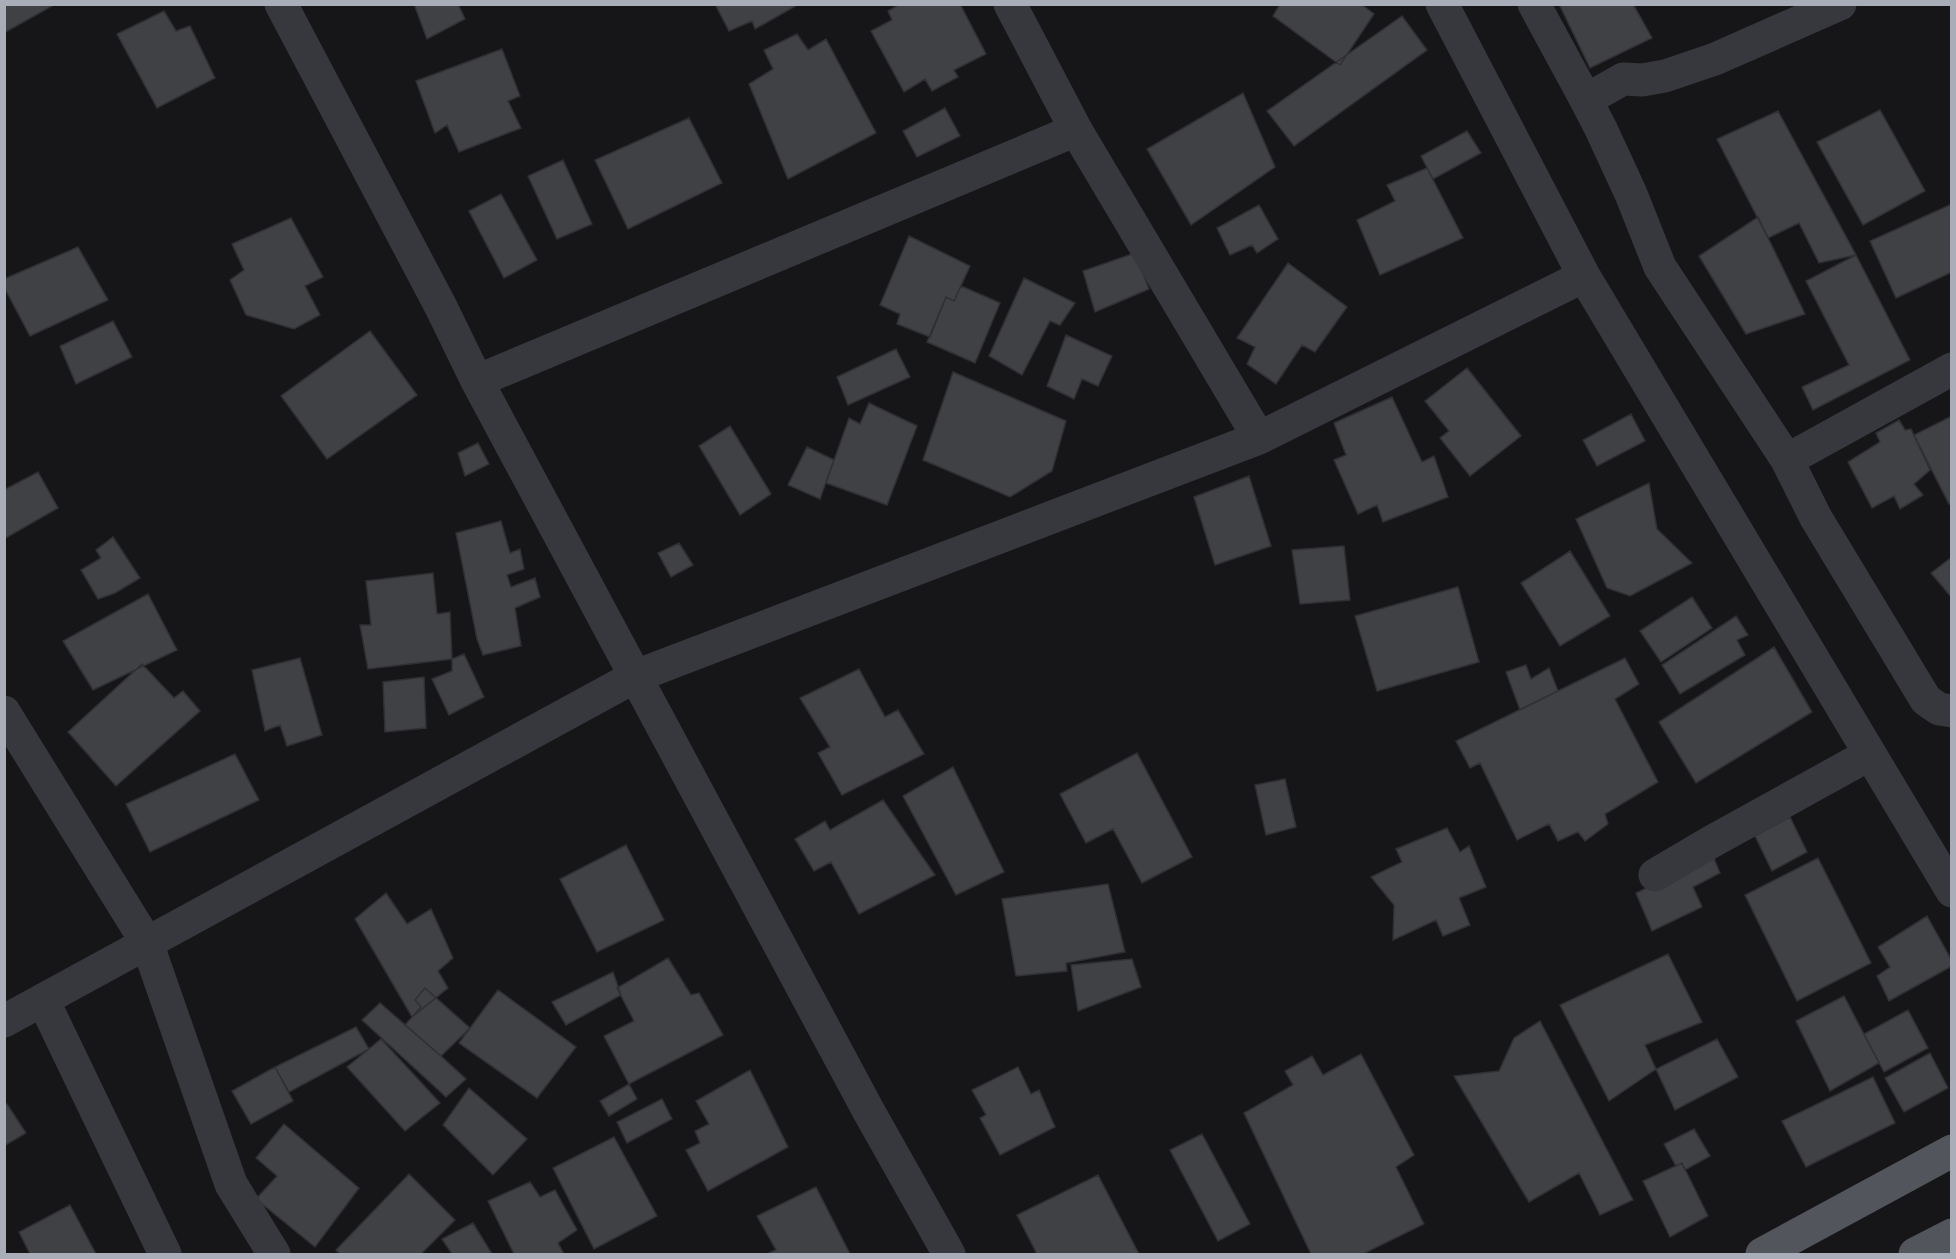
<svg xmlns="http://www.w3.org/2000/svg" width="1956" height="1259" font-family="'Roboto Condensed',sans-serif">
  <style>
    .building { fill: #404145; stroke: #303034; stroke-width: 1.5 }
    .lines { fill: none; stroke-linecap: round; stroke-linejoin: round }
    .minor { stroke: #37383d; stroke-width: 33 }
    .major { stroke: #53555c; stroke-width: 33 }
  </style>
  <rect width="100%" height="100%" fill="#161618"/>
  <!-- building -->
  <path class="building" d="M 4,4 L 51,4 L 52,6 L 4,33 Z
    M 414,4 L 458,4 L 465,19 L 427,39 Z
    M 715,4 L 799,4 L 755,29 L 752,21 L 729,31 Z
    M 900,4 L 960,4 L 986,54 L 954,70 L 958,77 L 932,91 L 925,79 L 904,92 L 871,31 L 892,20 L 888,11 Z
    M 1280,4 L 1361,4 L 1374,14 L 1340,65 L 1273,16 Z
    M 1559,4 L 1633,4 L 1652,38 L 1590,68 Z
    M 164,11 L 176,31 L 190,26 L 215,78 L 157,108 L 117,34 Z
    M 1402,16 L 1427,50 L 1294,146 L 1267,111 Z
    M 797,34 L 808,50 L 826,39 L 876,133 L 788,179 L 749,84 L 773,69 L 764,50 Z
    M 502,49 L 520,96 L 508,101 L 521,128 L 459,152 L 447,125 L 435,133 L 416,81 Z
    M 1243,93 L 1275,167 L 1191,225 L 1147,149 Z
    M 945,108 L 960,136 L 917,157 L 903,131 Z
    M 1880,110 L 1925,191 L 1863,225 L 1817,142 Z
    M 1778,111 L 1856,255 L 1819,263 L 1799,223 L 1768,238 L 1717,139 Z
    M 689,118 L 722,183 L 628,229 L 595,160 Z
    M 1467,131 L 1481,153 L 1433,179 L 1421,156 Z
    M 563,160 L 592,224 L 557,239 L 528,176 Z
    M 1427,168 L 1463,238 L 1380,275 L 1357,220 L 1395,201 L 1387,185 Z
    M 501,194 L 537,260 L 504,278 L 469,211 Z
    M 1952,204 L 1952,272 L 1896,298 L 1870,241 Z
    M 1259,205 L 1278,239 L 1257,253 L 1252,245 L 1230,255 L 1217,228 Z
    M 1758,217 L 1805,314 L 1746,334 L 1699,256 Z
    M 291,218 L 323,277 L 305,286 L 320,315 L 294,329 L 246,315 L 230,280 L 244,270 L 232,244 Z
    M 909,236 L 970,266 L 954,301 L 946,297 L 930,337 L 897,324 L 900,314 L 880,305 Z
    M 78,247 L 108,300 L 30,336 L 4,287 L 4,279 Z
    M 1135,253 L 1149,289 L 1095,312 L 1083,271 Z
    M 1856,255 L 1910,360 L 1813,410 L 1802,387 L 1849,365 L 1806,281 Z
    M 1288,263 L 1347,307 L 1315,352 L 1302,345 L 1276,384 L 1247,364 L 1255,347 L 1237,338 Z
    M 1024,278 L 1075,303 L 1060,325 L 1050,321 L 1022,375 L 989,356 Z
    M 961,286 L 1000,303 L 975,363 L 927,342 L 946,297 L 954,301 Z
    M 113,321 L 132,357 L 76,384 L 60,346 Z
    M 370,331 L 417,395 L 327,459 L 281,396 Z
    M 1066,335 L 1112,356 L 1098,386 L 1082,379 L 1074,399 L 1047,386 Z
    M 896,349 L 910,377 L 848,405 L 837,377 Z
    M 1467,368 L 1521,436 L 1470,476 L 1440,438 L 1449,431 L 1425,401 Z
    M 953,372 L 1066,421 L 1052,471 L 1010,497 L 923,460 Z
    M 1392,397 L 1422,462 L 1434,456 L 1448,497 L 1383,522 L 1377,505 L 1358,514 L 1334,460 L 1346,455 L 1334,423 Z
    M 869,403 L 917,426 L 887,505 L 826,483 L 849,418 L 860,424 Z
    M 1631,414 L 1645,441 L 1597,466 L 1583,440 Z
    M 1952,416 L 1952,503 L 1949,504 L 1914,435 Z
    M 1899,420 L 1905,430 L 1911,429 L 1930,470 L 1914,484 L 1923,495 L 1900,509 L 1894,496 L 1872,508 L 1848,462 L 1880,442 L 1876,433 Z
    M 730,426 L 771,494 L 740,515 L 699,446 Z
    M 478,443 L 489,464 L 465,476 L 458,453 Z
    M 807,447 L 834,460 L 820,499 L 788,485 Z
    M 38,472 L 58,508 L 4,539 L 4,490 Z
    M 1249,476 L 1271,546 L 1215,565 L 1194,497 Z
    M 1649,483 L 1657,529 L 1692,563 L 1630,596 L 1607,588 L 1576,519 Z
    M 501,521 L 510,553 L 520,549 L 524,569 L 507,575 L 511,587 L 535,578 L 540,597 L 515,608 L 521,646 L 483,655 L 477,639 L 456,533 Z
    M 113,537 L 140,578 L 115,593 L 98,599 L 81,570 L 101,558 L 96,550 Z
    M 679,543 L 693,565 L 671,577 L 658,553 Z
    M 1344,546 L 1350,600 L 1300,604 L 1292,550 Z
    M 1570,551 L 1610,616 L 1560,646 L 1521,583 Z
    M 1952,557 L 1952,598 L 1931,573 Z
    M 433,573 L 437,614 L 450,612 L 452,659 L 368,669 L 360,625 L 371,625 L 366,581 Z
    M 1458,587 L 1479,662 L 1377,691 L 1355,616 Z
    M 148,594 L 177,650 L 93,690 L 63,641 Z
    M 1692,597 L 1712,628 L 1661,662 L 1640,631 Z
    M 1736,616 L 1748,635 L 1737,640 L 1745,655 L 1680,694 L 1662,665 Z
    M 1774,647 L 1812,712 L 1696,783 L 1659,722 Z
    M 464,654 L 484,697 L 449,715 L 432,679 L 452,671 L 452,659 Z
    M 300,658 L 322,735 L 287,746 L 280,725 L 265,731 L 252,670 Z
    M 1625,658 L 1639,684 L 1615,699 L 1658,782 L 1605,814 L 1608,824 L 1585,841 L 1578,832 L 1558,841 L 1549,824 L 1517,840 L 1480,763 L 1470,768 L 1456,741 Z
    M 142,664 L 174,698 L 183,691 L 200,711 L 116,786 L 68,732 Z
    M 1526,665 L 1531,679 L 1549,668 L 1558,691 L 1520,710 L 1506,672 Z
    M 859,669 L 885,717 L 898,710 L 924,754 L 842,795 L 818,753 L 830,747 L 800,698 Z
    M 424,677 L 426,728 L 385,732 L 383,682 Z
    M 1137,753 L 1192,857 L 1142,883 L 1113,829 L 1086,843 L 1060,794 Z
    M 235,754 L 259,800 L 150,852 L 126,804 Z
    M 953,767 L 1004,872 L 956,895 L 903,796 Z
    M 1285,779 L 1296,827 L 1266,835 L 1255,785 Z
    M 883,800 L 935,875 L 859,914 L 831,862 L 814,871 L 795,839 L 825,821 L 830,830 Z
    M 1790,817 L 1807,852 L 1772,871 L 1755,836 Z
    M 1447,828 L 1460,852 L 1469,846 L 1486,887 L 1459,898 L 1470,925 L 1443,936 L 1436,920 L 1393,940 L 1394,905 L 1371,877 L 1402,862 L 1396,849 Z
    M 626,845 L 664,920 L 597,952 L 560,879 Z
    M 1713,856 L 1720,873 L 1693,887 L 1702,907 L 1652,931 L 1636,893 Z
    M 1818,858 L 1871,963 L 1797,1001 L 1745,895 Z
    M 1108,884 L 1125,952 L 1066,963 L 1067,971 L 1016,976 L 1002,899 Z
    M 386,893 L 407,924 L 431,909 L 453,958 L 438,971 L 448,988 L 412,1017 L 355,919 Z
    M 1927,916 L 1952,961 L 1952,966 L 1889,1001 L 1877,976 L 1890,967 L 1878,947 Z
    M 1668,954 L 1702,1022 L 1645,1045 L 1656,1069 L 1609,1101 L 1560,1005 Z
    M 668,958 L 691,995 L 699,993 L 723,1035 L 629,1084 L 604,1036 L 634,1021 L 617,988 Z
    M 1132,959 L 1141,987 L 1078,1011 L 1071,965 Z
    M 613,972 L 621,995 L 566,1025 L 552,1002 Z
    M 425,988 L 470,1028 L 441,1056 L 405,1025 L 421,1007 L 415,1000 Z
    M 498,990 L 576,1047 L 537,1098 L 459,1043 Z
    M 1844,996 L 1879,1063 L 1830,1091 L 1796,1021 Z
    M 380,1003 L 441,1056 L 466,1079 L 446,1097 L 362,1020 Z
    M 1908,1010 L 1928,1048 L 1884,1072 L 1864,1034 Z
    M 1540,1021 L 1633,1200 L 1600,1215 L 1579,1173 L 1529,1202 L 1454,1076 L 1499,1071 L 1514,1038 Z
    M 356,1027 L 369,1049 L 289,1092 L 275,1067 Z
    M 381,1039 L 440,1103 L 405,1131 L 347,1067 Z
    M 1717,1039 L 1738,1077 L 1675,1110 L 1656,1069 Z
    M 1930,1053 L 1948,1088 L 1904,1112 L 1885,1078 Z
    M 1361,1054 L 1414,1155 L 1396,1167 L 1424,1224 L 1363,1254 L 1311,1254 L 1244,1113 L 1293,1085 L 1285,1071 L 1312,1056 L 1323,1075 Z
    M 275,1067 L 293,1101 L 251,1124 L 232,1091 Z
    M 1018,1067 L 1031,1094 L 1039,1090 L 1055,1127 L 1000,1155 L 980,1118 L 986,1115 L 972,1090 Z
    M 750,1070 L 788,1147 L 708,1191 L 686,1150 L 700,1143 L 695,1131 L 709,1124 L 696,1101 Z
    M 1873,1077 L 1895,1123 L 1806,1167 L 1782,1121 Z
    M 629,1084 L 637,1099 L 609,1116 L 600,1101 Z
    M 469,1088 L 527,1139 L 493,1175 L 443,1125 Z
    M 662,1099 L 672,1119 L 627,1143 L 617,1122 Z
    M 7,1104 L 26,1133 L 4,1146 L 4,1106 Z
    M 284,1124 L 359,1188 L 315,1247 L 256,1199 L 277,1176 L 256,1158 Z
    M 1694,1129 L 1710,1156 L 1685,1170 L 1682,1163 L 1676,1166 L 1664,1144 Z
    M 1202,1134 L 1250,1224 L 1218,1241 L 1170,1150 Z
    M 614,1137 L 657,1216 L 594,1249 L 553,1168 Z
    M 1682,1163 L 1708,1216 L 1670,1237 L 1643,1181 Z
    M 409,1174 L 455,1220 L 421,1254 L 340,1254 L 336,1250 Z
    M 1098,1175 L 1139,1254 L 1037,1254 L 1017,1215 Z
    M 530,1182 L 540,1197 L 555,1190 L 577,1230 L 558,1243 L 564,1254 L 514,1254 L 488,1201 Z
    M 816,1187 L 850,1254 L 766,1254 L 776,1250 L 757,1216 Z
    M 70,1205 L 96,1254 L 30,1254 L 19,1232 Z
    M 473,1223 L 492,1254 L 452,1254 L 442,1239 Z"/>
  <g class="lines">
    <!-- minor -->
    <path class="minor" d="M 281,4 L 441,307 L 477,381 L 868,1110 L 949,1254
      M 1010,4 L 1076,130 L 1259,438
      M 1442,4 L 1584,276 L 1952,891
      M 1534,4 L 1586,100 L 1623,79 L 1642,80 L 1665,76 L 1715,59 L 1840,4
      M 1586,100 L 1601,129 L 1631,194 L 1660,267 L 1787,460
      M 1952,369 L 1787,460 L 1816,518 L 1926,700 L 1939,709 L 1952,711
      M 477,381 L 1076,130
      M 4,712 L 147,943 L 231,1184 L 274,1254
      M 1655,875 L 1711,842 L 1870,754
      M 43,1000 L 165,1254
      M 4,1021 L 636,676 L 1259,438 L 1584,276"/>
    <!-- major -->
    <path class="major" d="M 1762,1254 L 1952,1151
      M 1915,1254 L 1952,1235"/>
  </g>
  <!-- border -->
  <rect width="1956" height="1259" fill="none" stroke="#a8adb8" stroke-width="12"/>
</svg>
